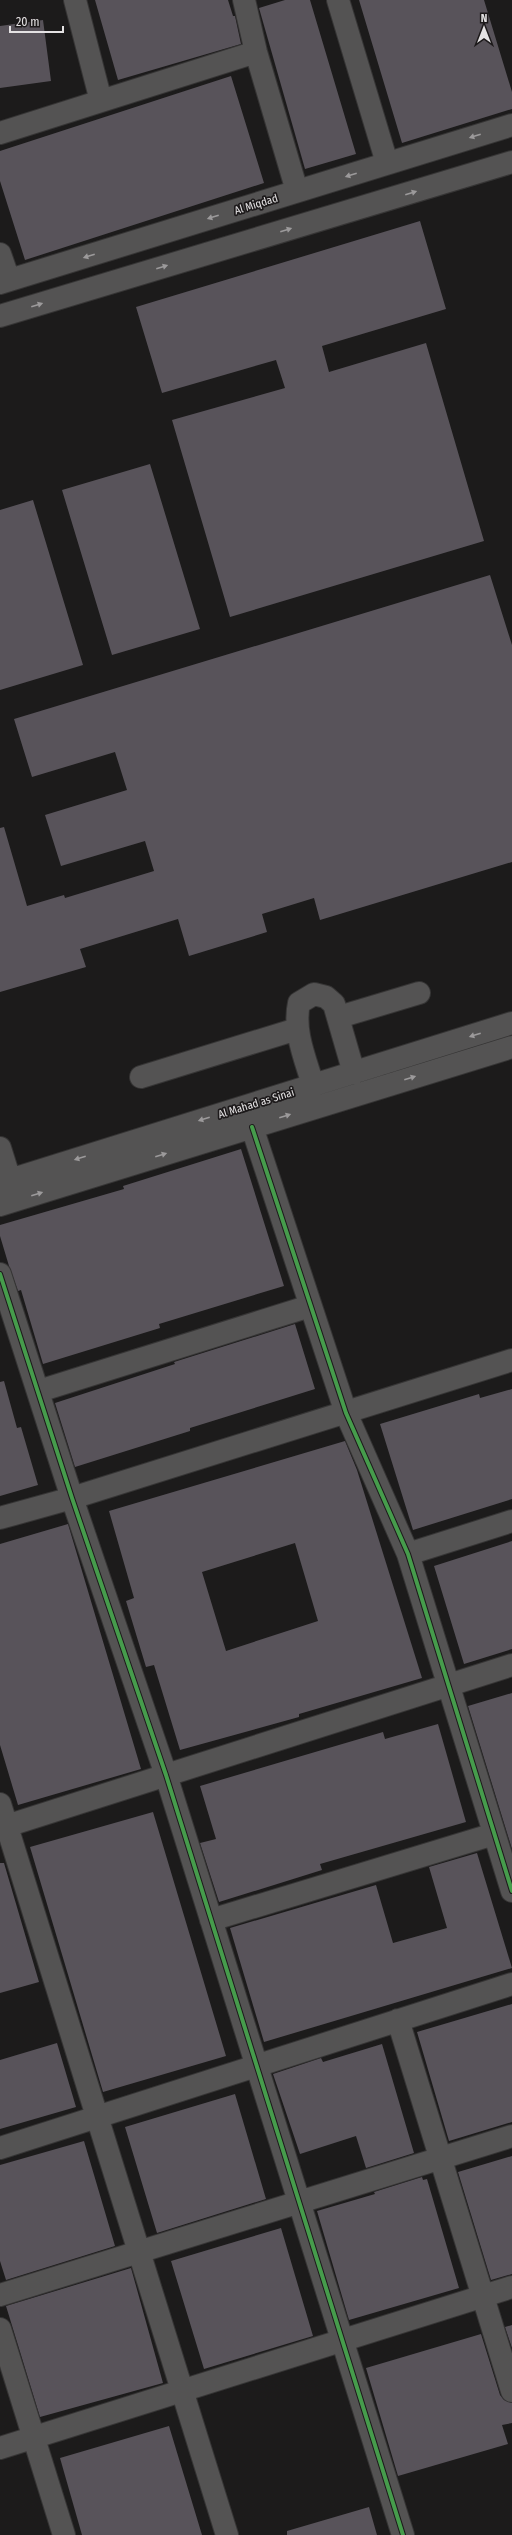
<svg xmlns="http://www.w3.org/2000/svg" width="512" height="2535" font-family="'Fira Sans Condensed',sans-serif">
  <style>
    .building { fill: #58535a; fill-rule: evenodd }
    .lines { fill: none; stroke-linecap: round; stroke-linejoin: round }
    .minor-casing { stroke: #363535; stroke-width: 24 }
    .minor { stroke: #545353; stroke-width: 22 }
    .cycleway-casing { stroke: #1d1a1b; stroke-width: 6 }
    .cycleway { stroke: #469c4c; stroke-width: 4 }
    .oneway { fill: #9c9a9b }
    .labels { text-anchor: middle; stroke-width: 3.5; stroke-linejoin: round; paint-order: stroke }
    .street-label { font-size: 11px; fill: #e4e2e3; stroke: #1d1a1b }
  </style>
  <rect width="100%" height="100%" fill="#1c1b1b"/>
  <!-- building -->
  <path class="building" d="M 95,0 L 228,0 L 233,16 L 235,16 L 241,44 L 118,80 Z
    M 285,0 L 310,0 L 356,154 L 305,169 L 259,8 Z
    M 359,0 L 484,0 L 512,92 L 512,109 L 402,143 Z
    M 43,20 L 51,81 L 0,88 L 0,26 Z
    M 231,76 L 264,183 L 25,260 L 0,181 L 0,151 Z
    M 420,221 L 446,309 L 322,346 L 329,372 L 426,343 L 484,541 L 230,617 L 172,420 L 285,388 L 276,360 L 162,393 L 136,307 Z
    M 150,464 L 200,629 L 112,655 L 62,490 Z
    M 33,500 L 83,665 L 0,690 L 0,510 Z
    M 490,575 L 512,645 L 512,862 L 320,920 L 314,898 L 262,914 L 267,932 L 189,956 L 178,919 L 80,949 L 86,967 L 0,992 L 0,828 L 4,827 L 27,906 L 64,895 L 65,898 L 154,871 L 145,841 L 61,866 L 45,815 L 127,790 L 115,752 L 32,777 L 14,719 Z
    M 241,1149 L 284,1286 L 159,1324 L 160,1328 L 43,1364 L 21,1290 L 18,1291 L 9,1266 L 0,1236 L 0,1225 L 124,1189 L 123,1186 Z
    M 295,1324 L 315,1389 L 190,1428 L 190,1431 L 75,1467 L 55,1403 L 175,1364 L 174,1362 Z
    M 4,1381 L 17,1428 L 21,1427 L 38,1485 L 0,1496 L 0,1382 Z
    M 512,1389 L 512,1499 L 413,1530 L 380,1424 L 479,1394 L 480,1398 Z
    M 345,1441 L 357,1470 L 422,1678 L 299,1714 L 299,1717 L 180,1750 L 154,1665 L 146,1667 L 126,1601 L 134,1598 L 109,1511 ZM 295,1543 L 318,1621 L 226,1651 L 202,1572 Z
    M 68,1524 L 141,1769 L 18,1805 L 0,1745 L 0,1544 Z
    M 512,1541 L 512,1649 L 464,1664 L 434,1566 Z
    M 512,1693 L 512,1849 L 468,1706 Z
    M 438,1724 L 466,1822 L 320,1864 L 322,1870 L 219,1902 L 200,1843 L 216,1839 L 200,1786 L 383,1732 L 385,1739 Z
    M 153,1812 L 226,2056 L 103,2092 L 30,1847 Z
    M 477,1853 L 512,1968 L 264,2042 L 230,1928 L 376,1885 L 393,1943 L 447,1928 L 429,1867 Z
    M 0,1863 L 4,1863 L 39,1982 L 0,1993 Z
    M 512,2004 L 512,2122 L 449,2141 L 417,2032 Z
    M 57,2043 L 76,2107 L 0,2129 L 0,2060 Z
    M 382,2044 L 414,2153 L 366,2168 L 356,2136 L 300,2154 L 273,2074 L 321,2058 L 323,2062 Z
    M 235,2094 L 266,2199 L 157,2233 L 125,2127 Z
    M 84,2141 L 115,2246 L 6,2280 L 0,2261 L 0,2165 Z
    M 512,2156 L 512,2274 L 491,2280 L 458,2172 Z
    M 422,2177 L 423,2180 L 427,2179 L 459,2288 L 349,2320 L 317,2211 L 375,2194 L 374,2192 Z
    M 281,2228 L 313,2336 L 204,2369 L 171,2261 Z
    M 131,2268 L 163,2383 L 40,2417 L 6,2306 Z
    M 512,2325 L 512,2348 L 505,2327 Z
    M 481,2334 L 500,2395 L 504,2400 L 512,2403 L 512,2423 L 502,2425 L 508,2444 L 398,2476 L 366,2368 Z
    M 169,2426 L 202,2535 L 82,2535 L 60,2458 Z
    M 369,2507 L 377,2535 L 287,2535 L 287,2531 Z"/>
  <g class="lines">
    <!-- minor casing -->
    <g class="minor-casing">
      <path id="minor" d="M 75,0 L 101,101
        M 244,0 L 256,52 L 297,191
        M 338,0 L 387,163
        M 0,133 L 256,52
        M 0,254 L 9,280
        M 0,283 L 512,125
        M 0,316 L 512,162
        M 339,1017 L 419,993
        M 141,1077 L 297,1029
        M 313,1085 C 305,1058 293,1031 299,1003 L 314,994 L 326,997 L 334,1004 L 354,1073
        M 252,1127 L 346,1413 L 408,1554 L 512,1891
        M 0,1148 L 10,1180
        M 0,1183 L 512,1023
        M 0,1205 L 512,1047
        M 0,1274 L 72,1498 L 166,1775 L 403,2535
        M 39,1391 L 310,1306
        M 0,1518 L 72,1498 L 512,1360
        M 408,1554 L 512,1521
        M 0,1804 L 227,2535
        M 0,1828 L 512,1665
        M 211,1920 L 494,1834
        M 398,2020 L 512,2391
        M 0,2148 L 512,1984
        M 0,2295 L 512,2136
        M 0,2329 L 64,2535
        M 0,2448 L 512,2287"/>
    </g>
    <!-- minor -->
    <use href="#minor" class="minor"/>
    <!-- cycleway casing -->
    <g class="cycleway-casing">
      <path id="cycleway" d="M 252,1127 L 346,1413 L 408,1554 L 512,1891
        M 0,1274 L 72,1498 L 166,1775 L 403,2535"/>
    </g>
    <!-- cycleway -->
    <use href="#cycleway" class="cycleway"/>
  </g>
  <!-- one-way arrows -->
  <defs><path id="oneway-solid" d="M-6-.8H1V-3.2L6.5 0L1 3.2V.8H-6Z"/></defs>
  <g class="oneway">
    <use href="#oneway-solid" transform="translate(475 136) rotate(163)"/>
    <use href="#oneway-solid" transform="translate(351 175) rotate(163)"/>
    <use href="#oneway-solid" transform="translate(411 193) rotate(-17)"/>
    <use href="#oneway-solid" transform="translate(213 217) rotate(163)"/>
    <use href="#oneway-solid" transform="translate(286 230) rotate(-17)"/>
    <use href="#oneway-solid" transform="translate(89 256) rotate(163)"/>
    <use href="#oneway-solid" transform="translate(162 267) rotate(-17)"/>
    <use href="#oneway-solid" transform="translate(37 305) rotate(-17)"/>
    <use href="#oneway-solid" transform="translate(475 1035) rotate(163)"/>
    <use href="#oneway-solid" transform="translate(410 1078) rotate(-17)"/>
    <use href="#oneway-solid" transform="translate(285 1116) rotate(-17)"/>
    <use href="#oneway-solid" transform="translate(204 1119) rotate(163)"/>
    <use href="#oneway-solid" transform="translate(161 1155) rotate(-17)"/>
    <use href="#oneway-solid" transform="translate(80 1158) rotate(163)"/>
    <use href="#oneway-solid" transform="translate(37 1194) rotate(-17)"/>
  </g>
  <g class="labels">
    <!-- street labels -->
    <g class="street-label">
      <text transform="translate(256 204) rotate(-17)" y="4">Al Miqdad</text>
      <text transform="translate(256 1103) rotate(-17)" y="4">Al Mahad as Sinai</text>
    </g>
  </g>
  <!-- north arrow -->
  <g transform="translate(484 28)" stroke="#1d1a1b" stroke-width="3" paint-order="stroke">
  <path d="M0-3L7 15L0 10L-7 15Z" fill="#e4e2e3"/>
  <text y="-6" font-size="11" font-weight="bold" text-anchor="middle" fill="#e4e2e3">N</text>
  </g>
  <!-- scale -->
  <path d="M10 26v6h53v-6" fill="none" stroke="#e4e2e3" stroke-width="2"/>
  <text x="16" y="26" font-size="12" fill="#e4e2e3" stroke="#1d1a1b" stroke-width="3" paint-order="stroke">20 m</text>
</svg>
